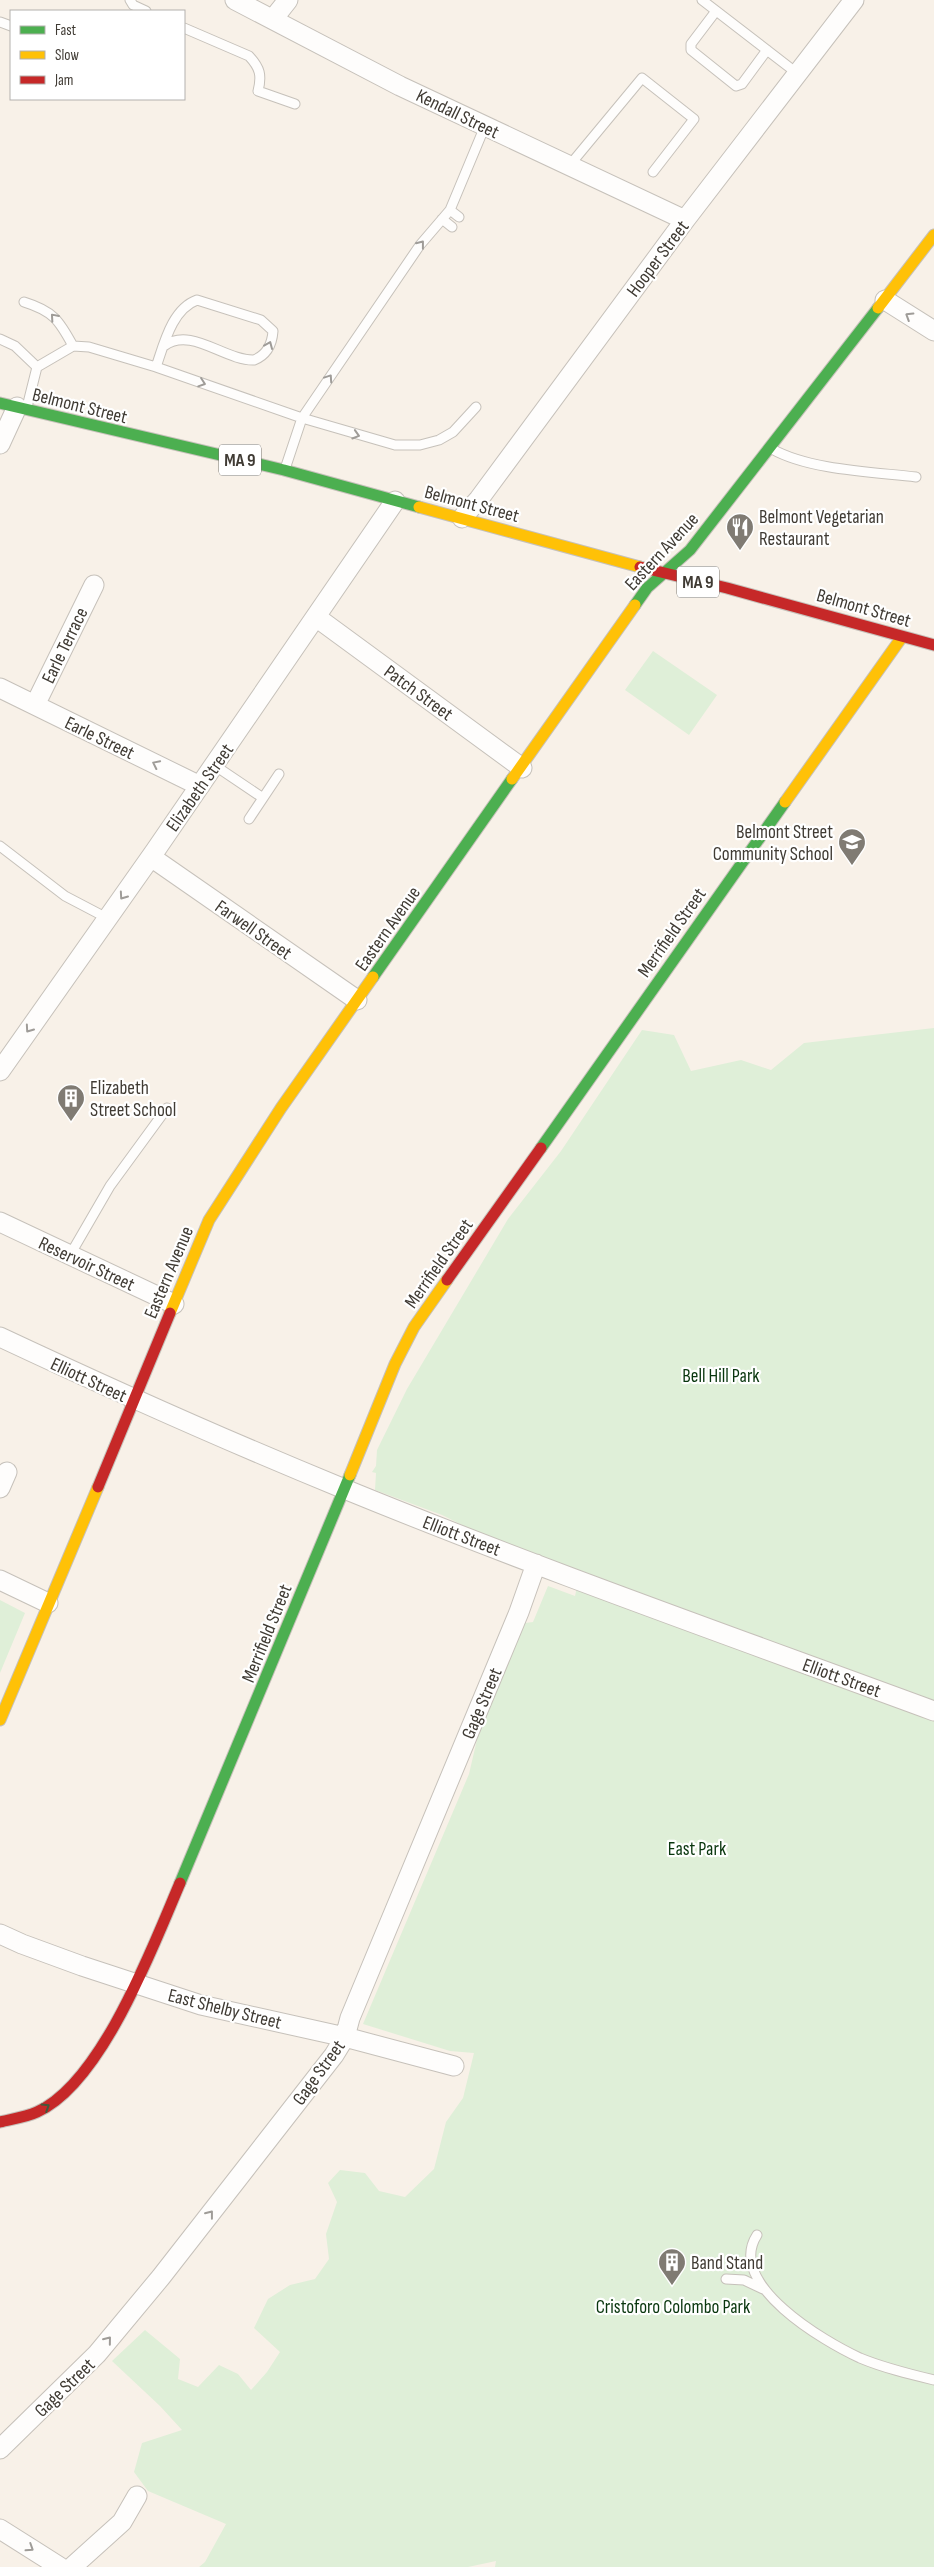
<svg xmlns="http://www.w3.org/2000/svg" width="934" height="2567" font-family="'Sofia Sans Condensed',sans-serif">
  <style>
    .green { fill: #dfefd8 }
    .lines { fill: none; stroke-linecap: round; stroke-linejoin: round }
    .lane-casing { stroke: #c6c1ba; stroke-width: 11 }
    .street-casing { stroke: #c6c1ba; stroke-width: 21 }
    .fast-casing { stroke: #c6c1ba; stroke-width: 13 }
    .slow-casing { stroke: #c6c1ba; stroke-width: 13 }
    .jam-casing { stroke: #c6c1ba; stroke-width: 13 }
    .lane { stroke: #fefdfc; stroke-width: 9 }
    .street { stroke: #fefdfc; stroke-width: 19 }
    .fast { stroke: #4caf50; stroke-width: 11 }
    .slow { stroke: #ffc107; stroke-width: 11 }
    .jam { stroke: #c62828; stroke-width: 11 }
    .oneway { stroke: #9f9c98 }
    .oneway2 { stroke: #43583b }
    .labels { text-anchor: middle; stroke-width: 4.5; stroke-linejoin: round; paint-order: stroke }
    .shield { fill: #fff; stroke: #797671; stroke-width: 1 }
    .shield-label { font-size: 18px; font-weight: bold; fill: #403b34 }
    .street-label { font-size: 19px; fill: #403b34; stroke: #fff }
    .poi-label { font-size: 19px; fill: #403b34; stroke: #fff; text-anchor: start }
    .park-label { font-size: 19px; fill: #09360e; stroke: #fff }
  </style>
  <rect width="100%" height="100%" fill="#f8f1e8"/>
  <!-- green -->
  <path class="green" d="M 653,651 L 717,695 L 689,735 L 625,690 Z
    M 934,1028 L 934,2567 L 495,2567 L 496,2561 L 468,2567 L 199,2567 L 205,2562 L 226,2524 L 148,2491 L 134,2472 L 142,2443 L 182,2430 L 160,2406 L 112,2361 L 145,2330 L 180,2359 L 178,2379 L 198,2387 L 219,2365 L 238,2374 L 251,2390 L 267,2372 L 280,2352 L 254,2328 L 268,2299 L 290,2285 L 315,2279 L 329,2259 L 326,2234 L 337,2202 L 328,2183 L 340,2170 L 365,2173 L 379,2191 L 405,2197 L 434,2169 L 446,2122 L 463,2098 L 474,2053 L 450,2051 L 363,2024 L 469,1774 L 479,1731 L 525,1623 L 533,1622 L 548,1586 L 575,1596 L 578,1583 L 442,1515 L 375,1490 L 376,1473 L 372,1472 L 376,1466 L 377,1450 L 407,1389 L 508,1219 L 561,1151 L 642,1030 L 674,1035 L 691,1071 L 741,1060 L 771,1070 L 804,1043 Z
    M 0,1600 L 25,1613 L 0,1673 Z"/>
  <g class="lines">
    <!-- lane casing -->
    <g class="lane-casing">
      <path id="lane" d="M 130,0 L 133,5 L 146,11
        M 702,0 L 798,74
        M 716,11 L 691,44 L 691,50 L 736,86 L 742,84 L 767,50
        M 0,22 L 11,26
        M 184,28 L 249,56 C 260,68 262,75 258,91 L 295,104
        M 569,166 L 642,78 L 694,119 L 653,172
        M 450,210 L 459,217
        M 442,219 L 452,227
        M 24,302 C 53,311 59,320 73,346
        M 0,339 L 15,346 L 37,367
        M 156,367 C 164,344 172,309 197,300 L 261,320 L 273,331 C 272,345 267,355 254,360 C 225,361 191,326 164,346
        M 27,407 L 37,367 L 73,346 L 89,347 L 156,367 L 302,418 L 395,445 L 420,445 L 439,440 L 453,432 L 476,407
        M 772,449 C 809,470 873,472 916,477
        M 285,469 L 302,418 L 420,245 L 450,210 L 485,126
        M 214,765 L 263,798
        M 249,819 L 279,774
        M 0,846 L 65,896 L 107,918
        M 70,1255 L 110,1186 L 167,1108
        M 757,2235 C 725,2284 825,2342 860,2358 C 884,2368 909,2374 934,2380
        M 726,2279 L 744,2280 L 763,2289"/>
    </g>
    <!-- street casing -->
    <g class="street-casing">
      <path id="street" d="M 235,0 L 400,86 L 685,220
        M 273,19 L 288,0
        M 885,300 L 934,331
        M 0,444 L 17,407
        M 462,518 L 479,499 L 685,220 L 854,0
        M 316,617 L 522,768
        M 0,688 L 200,786
        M 35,705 L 94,585
        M 151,857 L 357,1000
        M 0,1071 L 155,851 L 395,501
        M 0,1222 L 174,1304
        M 0,1337 C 113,1390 227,1441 342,1488 C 537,1568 736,1638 934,1711
        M 0,1488 L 7,1472
        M 0,1580 L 48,1603
        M 0,1934 L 22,1944 L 82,1966 L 201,2005 L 345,2037 L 454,2066
        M 0,2449 L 97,2354 L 161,2277 L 334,2055 L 345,2037 L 350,2018 L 519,1612 L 536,1564
        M 0,2529 L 60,2567
        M 72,2567 L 122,2522 L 137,2496"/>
    </g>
    <!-- fast casing -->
    <g class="fast-casing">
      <path id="fast" d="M 0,403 L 284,470 L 419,507
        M 635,605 L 647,588 L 690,550 L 878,308
        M 373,977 L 512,779
        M 541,1148 L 785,802
        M 180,1883 L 350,1475"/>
    </g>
    <!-- slow casing -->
    <g class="slow-casing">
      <path id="slow" d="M 878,308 L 934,235
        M 419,507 L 640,567
        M 512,779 L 635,605
        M 785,802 L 902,637
        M 170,1313 L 209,1220 L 281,1108 L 373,977
        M 350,1475 L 395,1364 L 414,1327 L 447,1280
        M 0,1720 L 98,1487"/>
    </g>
    <!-- jam casing -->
    <g class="jam-casing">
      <path id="jam" d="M 640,567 L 727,588 L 934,645
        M 447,1280 L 541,1148
        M 98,1487 L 170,1313
        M 0,2122 C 12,2119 26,2117 37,2112 C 102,2083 153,1946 180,1883"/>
    </g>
    <!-- lane -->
    <use href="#lane" class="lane"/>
    <!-- street -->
    <use href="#street" class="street"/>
    <!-- fast -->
    <use href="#fast" class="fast"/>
    <!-- slow -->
    <use href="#slow" class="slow"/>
    <!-- jam -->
    <use href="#jam" class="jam"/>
  </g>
  <!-- one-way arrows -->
  <defs><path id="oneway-chevron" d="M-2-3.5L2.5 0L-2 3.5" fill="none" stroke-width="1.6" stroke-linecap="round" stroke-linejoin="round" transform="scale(1.25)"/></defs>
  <g class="oneway">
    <use href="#oneway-chevron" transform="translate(421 244) rotate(-52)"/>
    <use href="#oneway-chevron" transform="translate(909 316) rotate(-148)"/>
    <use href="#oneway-chevron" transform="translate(54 317) rotate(-131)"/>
    <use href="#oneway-chevron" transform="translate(269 345) rotate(-67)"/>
    <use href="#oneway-chevron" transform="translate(329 378) rotate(-56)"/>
    <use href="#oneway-chevron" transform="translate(202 383) rotate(19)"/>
    <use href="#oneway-chevron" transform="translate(356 435) rotate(17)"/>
    <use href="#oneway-chevron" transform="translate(156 764) rotate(-154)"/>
    <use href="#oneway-chevron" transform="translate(123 896) rotate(125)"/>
    <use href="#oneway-chevron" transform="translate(29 1029) rotate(125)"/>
    <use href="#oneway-chevron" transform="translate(210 2214) rotate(-52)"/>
    <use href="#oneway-chevron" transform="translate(108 2340) rotate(-51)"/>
    <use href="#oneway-chevron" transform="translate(30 2548) rotate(33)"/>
  </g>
  <use class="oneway2" href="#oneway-chevron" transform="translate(46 2107) rotate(-32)"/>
  <!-- icons -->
  <defs>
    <g id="restaurant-pin" transform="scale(1.4375)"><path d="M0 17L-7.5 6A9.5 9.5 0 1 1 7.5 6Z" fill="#807b73" stroke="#fff"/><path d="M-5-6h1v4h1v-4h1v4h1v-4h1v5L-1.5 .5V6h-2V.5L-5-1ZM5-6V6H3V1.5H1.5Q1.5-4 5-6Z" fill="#fff"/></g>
    <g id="school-pin" transform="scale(1.4375)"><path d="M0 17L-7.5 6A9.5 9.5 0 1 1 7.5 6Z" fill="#807b73" stroke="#fff"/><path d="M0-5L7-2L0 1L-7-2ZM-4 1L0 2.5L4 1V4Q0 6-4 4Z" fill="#fff"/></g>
    <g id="building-pin" transform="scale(1.4375)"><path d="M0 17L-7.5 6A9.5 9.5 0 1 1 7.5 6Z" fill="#807b73" stroke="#fff"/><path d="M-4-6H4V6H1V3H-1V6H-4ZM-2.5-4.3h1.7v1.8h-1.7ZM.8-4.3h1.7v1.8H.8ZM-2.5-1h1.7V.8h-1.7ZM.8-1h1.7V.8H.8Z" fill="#fff"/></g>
  </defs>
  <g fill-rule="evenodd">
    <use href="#restaurant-pin" x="740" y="527"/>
    <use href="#school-pin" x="852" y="842"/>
    <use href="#building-pin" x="71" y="1098"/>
    <use href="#building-pin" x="672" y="2262"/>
  </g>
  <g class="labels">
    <!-- shield labels -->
    <g class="shield">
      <rect x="219" y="444.5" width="42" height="31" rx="4"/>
      <rect x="677" y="566.5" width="42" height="31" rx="4"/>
    </g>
    <g class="shield-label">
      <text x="240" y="466">MA 9</text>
      <text x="698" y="588">MA 9</text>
    </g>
    <!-- street labels -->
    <g class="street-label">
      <text transform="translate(458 113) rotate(26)" y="7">Kendall Street</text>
      <text transform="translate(657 258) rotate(-53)" y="7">Hooper Street</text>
      <text transform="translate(80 405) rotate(14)" y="7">Belmont Street</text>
      <text transform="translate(472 503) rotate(15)" y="7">Belmont Street</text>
      <text transform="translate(661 551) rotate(-47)" y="7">Eastern Avenue</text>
      <text transform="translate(864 607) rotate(16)" y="7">Belmont Street</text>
      <text transform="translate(64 645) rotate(-64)" y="7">Earle Terrace</text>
      <text transform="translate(419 692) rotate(36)" y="7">Patch Street</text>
      <text transform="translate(100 737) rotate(26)" y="7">Earle Street</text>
      <text transform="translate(199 787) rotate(-55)" y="7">Elizabeth Street</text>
      <text transform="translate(387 928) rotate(-55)" y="7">Eastern Avenue</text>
      <text transform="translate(254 929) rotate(35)" y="7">Farwell Street</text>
      <text transform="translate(671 932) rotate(-55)" y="7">Merrifield Street</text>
      <text transform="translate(87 1263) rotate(25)" y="7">Reservoir Street</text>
      <text transform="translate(438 1263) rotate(-55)" y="7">Merrifield Street</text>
      <text transform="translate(168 1272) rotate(-67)" y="7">Eastern Avenue</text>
      <text transform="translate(89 1379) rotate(25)" y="7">Elliott Street</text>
      <text transform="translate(462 1535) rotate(21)" y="7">Elliott Street</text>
      <text transform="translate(266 1633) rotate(-68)" y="7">Merrifield Street</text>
      <text transform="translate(842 1677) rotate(20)" y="7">Elliott Street</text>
      <text transform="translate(481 1703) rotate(-67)" y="7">Gage Street</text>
      <text transform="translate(225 2008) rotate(14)" y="7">East Shelby Street</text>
      <text transform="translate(318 2072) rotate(-54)" y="7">Gage Street</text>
      <text transform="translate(64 2387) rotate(-44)" y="7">Gage Street</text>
    </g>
    <!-- poi labels -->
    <g class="poi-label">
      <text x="759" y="523">Belmont Vegetarian<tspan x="759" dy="22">Restaurant</tspan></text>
      <text x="833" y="838" text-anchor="end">Belmont Street<tspan x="833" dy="22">Community School</tspan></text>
      <text x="90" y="1094">Elizabeth<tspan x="90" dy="22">Street School</tspan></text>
      <text x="691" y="2269">Band Stand</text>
    </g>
    <!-- park labels -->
    <g class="park-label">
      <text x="721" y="1382">Bell Hill Park</text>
      <text x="697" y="1855">East Park</text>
      <text x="673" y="2313">Cristoforo Colombo Park</text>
    </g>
  </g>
  <!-- legend -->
  <rect x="10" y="10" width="175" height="90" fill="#ffffff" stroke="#b3b1ae"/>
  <rect x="20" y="26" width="25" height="8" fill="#4caf50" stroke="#b3b1ae"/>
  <text x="55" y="35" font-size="15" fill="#403b34">Fast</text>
  <rect x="20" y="51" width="25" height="8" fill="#ffc107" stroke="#b3b1ae"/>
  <text x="55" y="60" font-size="15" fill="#403b34">Slow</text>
  <rect x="20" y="76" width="25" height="8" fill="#c62828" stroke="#b3b1ae"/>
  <text x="55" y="85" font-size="15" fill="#403b34">Jam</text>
</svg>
